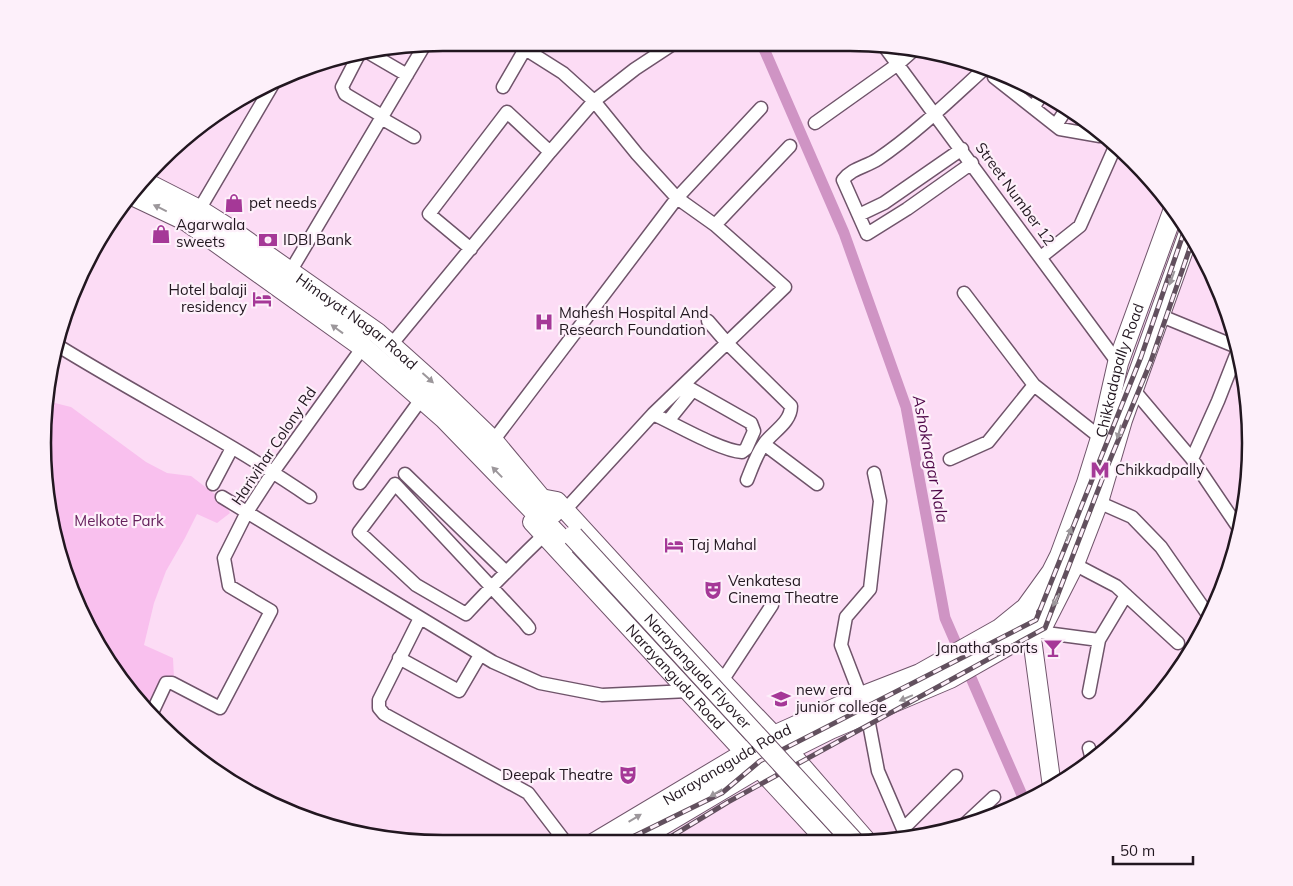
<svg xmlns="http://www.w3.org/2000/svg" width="1293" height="886" font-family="Mulish,sans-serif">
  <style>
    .green { fill: #f9c0ee }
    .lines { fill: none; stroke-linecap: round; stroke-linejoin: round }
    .canal { stroke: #cf94c4; stroke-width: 11 }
    .street-casing { stroke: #6f546a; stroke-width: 15 }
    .secondary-casing { stroke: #6f546a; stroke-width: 20 }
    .primary-casing { stroke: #6f546a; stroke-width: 22 }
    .street { stroke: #fff; stroke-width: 12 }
    .secondary { stroke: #fff; stroke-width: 18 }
    .primary { stroke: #fff; stroke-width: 20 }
    .rail-casing { stroke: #62505e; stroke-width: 5 }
    .rail { stroke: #fdf0fa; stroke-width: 3; stroke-dasharray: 9; stroke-linecap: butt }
    .primary-bridge-casing { stroke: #6f546a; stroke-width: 22; stroke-linecap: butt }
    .primary-bridge { stroke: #fff; stroke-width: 20 }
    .oneway { fill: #9c979b }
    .labels { text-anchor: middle; stroke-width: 4.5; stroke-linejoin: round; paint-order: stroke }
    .street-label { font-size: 15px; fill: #221720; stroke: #fdf0fa }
    .poi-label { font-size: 15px; fill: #221720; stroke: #fdf0fa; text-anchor: start }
    .park-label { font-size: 15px; fill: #66215d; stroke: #fdf0fa }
    .water-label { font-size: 16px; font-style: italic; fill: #4e0647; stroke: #fdf0fa }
    .rim { fill: none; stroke: #221720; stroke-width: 2.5 }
  </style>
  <rect width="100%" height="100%" fill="#fcdcf5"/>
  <!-- green -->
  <path class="green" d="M 47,401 L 71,407 L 146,462 L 167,473 L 191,476 L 225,502 L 230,513 L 217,523 L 197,514 L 185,538 L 166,571 L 154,603 L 144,645 L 173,658 L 174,678 L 152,715 L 96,643 L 50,521 L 43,417 Z"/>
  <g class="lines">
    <!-- canal -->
    <path class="canal" d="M 761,42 L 844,233 L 906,407 L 945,618 L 1025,802"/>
    <!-- street casing -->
    <g class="street-casing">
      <path id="street" d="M 514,42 L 563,73 L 594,101 L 637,154 L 677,198 L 715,225 L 785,287 L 653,414 L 565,510
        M 884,46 L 1118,363
        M 371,54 L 407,75
        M 358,56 L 342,87 L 345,94 L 382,116
        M 993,72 L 994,77 L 1060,129 L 1100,136
        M 503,87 L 525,49
        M 1033,108 L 1042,94
        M 381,118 L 414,137
        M 815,123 L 898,64 L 915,49
        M 1056,125 L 1065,111
        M 972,163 L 907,209 L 867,234 L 843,180 C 852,168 866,167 878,159 C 915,134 951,99 984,69
        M 199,210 L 273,84
        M 859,215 L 884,203 L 962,149
        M 715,225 L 790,146
        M 471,249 L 429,214 L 507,112 L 550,152
        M 1041,257 L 1080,226 L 1115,147
        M 290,272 L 424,46
        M 964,293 L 1034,385 L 1101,438
        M 1159,315 L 1237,347
        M 708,321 L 727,343 L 791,406 C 791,423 772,432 764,444 C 756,455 752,468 747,480
        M 391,345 L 550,152 L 594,101 L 635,69 L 673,44
        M 60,347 C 143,398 230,442 310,497
        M 1133,389 L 1192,459 L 1240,530
        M 653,414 C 675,424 721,451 742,452 L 746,449 L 754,431 L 751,423 L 684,385
        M 668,421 L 693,390
        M 493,441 L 677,198 L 761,108
        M 764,444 L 817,484
        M 950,459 L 988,442 L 1034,385
        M 1192,459 L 1218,401 L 1238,350
        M 405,474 L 506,572
        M 360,483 L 422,398
        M 213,484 L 232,448
        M 222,497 L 493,662 L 540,683 L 602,695 L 689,691
        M 1098,502 L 1132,517 L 1161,547 L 1209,616
        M 1074,564 L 1116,586 L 1178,643
        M 420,618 L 379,700 L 379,708 L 384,714 L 528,793 L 567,844
        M 529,628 L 525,623 L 395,484 L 359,532 L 416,585 L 466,614 C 491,587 517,561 544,535
        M 1031,631 L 1099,640
        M 399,658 L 459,691 L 480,655
        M 722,681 L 772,605
        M 1089,692 L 1099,640 L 1126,595
        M 861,697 L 841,645 L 846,617 L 870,589 L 880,501 L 874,473
        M 867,713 L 878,771 L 903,829 L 913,837
        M 151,715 L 166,683 L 172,683 L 220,708 L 271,611 L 229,586 L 224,558 L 247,512 L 273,472 L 363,347
        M 1089,748 L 1092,760
        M 964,825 L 994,797
        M 903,829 L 956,776"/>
    </g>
    <!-- secondary casing -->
    <g class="secondary-casing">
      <g id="secondary">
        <path d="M 541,498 L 557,501 L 722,681 L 788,750 L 868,842"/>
        <path id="s1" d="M 532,522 L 829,844"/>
        <path d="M 1026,608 L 1031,631 L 1052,787"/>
      </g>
    </g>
    <!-- primary casing -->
    <g class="primary-casing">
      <g id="primary">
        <path id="s2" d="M 144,182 L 199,210 L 226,227 L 377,333 L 435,385 L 493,441 L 553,513"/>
        <path d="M 130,194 L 187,221 L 363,347 L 445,419 L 566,544"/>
        <path id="s3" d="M 593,844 L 774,736 L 861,697 L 920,674 L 1000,629 L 1026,608 L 1052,572 L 1060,556 L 1087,483 L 1101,438 L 1118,363 L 1174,209"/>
        <path d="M 630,844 L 788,750 L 830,729 L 950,678 L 1043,625 L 1074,564 L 1098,502 L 1122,420 L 1189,233"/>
      </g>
    </g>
    <!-- street -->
    <use href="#street" class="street"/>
    <!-- secondary -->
    <use href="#secondary" class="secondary"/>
    <!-- primary -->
    <use href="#primary" class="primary"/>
    <!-- rail casing -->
    <g class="rail-casing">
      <path id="rail" d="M 618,844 L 722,793 L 760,761 L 1036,620 L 1141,357 L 1186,226
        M 659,844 L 728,802 L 1045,628 L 1105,472 L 1151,361 L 1193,239"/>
    </g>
    <!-- rail -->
    <use href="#rail" class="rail"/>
    <!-- primary-bridge casing -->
    <g class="primary-bridge-casing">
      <g id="primary-bridge">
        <path id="s4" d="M 573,536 L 855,843"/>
      </g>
    </g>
    <!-- primary-bridge -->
    <use href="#primary-bridge" class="primary-bridge"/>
  </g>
  <!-- one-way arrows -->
  <defs><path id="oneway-solid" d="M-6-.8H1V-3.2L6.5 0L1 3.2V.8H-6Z" transform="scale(1.25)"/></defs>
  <g class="oneway">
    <use href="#oneway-solid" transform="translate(160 208) rotate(-154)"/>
    <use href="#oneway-solid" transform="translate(1172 278) rotate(110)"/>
    <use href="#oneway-solid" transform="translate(337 329) rotate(-144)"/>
    <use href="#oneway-solid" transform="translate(428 378) rotate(42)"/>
    <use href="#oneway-solid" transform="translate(1119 432) rotate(106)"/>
    <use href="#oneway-solid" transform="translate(497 472) rotate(-134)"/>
    <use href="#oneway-solid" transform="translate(1069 534) rotate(-70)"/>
    <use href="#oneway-solid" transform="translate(1056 600) rotate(117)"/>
    <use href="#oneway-solid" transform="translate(906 698) rotate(157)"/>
    <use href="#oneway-solid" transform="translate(716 793) rotate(149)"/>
    <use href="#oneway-solid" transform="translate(635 818) rotate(-31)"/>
  </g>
  <!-- icons -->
  <defs>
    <g id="shop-bare" transform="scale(1.5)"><path d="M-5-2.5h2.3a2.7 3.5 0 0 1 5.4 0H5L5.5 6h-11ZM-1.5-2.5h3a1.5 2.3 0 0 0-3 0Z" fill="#a53897" stroke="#fdf0fa" stroke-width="2.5" paint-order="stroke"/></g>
    <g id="bank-bare" transform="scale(1.5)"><path d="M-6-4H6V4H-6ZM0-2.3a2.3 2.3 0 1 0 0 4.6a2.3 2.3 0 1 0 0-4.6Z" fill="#a53897" stroke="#fdf0fa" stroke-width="2.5" paint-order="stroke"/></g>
    <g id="hotel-bare" transform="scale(1.5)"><path d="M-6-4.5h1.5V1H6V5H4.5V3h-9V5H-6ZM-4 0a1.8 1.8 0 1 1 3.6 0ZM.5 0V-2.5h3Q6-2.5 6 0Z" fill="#a53897" stroke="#fdf0fa" stroke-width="2.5" paint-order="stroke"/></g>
    <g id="hospital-bare" transform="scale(1.5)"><path d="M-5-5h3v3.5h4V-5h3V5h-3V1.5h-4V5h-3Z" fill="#a53897" stroke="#fdf0fa" stroke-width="2.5" paint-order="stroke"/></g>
    <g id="metro-bare" transform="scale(1.5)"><path d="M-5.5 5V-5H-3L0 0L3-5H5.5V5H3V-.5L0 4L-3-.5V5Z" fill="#a53897" stroke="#fdf0fa" stroke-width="2.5" paint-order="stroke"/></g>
    <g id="theatre-bare" transform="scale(1.5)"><path d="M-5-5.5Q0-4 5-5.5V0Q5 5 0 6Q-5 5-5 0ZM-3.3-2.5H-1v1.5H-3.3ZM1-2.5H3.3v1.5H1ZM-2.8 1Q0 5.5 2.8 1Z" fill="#a53897" stroke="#fdf0fa" stroke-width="2.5" paint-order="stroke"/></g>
    <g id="bar-bare" transform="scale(1.5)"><path d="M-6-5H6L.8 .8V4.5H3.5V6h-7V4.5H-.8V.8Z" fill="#a53897" stroke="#fdf0fa" stroke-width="2.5" paint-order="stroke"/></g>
    <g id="university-bare" transform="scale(1.5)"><path d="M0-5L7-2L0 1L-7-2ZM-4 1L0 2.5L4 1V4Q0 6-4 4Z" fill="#a53897" stroke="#fdf0fa" stroke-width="2.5" paint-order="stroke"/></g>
  </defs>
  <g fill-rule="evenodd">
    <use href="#shop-bare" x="234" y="203"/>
    <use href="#shop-bare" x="161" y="234"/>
    <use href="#bank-bare" x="268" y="240"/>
    <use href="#hotel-bare" x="262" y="299"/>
    <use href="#hospital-bare" x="544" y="322"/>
    <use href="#metro-bare" x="1100" y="470"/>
    <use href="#hotel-bare" x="674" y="545"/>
    <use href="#theatre-bare" x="713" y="590"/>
    <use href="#bar-bare" x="1053" y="648"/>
    <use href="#university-bare" x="781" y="699"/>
    <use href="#theatre-bare" x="628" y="775"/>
  </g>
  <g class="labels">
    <!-- street labels -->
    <g class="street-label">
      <text transform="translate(1015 194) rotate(54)" y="5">Street Number 12</text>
      <text dy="5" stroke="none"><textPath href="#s2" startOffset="255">Himayat Nagar Road</textPath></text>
      <text dy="5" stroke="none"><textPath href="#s3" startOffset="752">Chikkadapally Road</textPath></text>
      <text transform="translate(274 446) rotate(-56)" y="5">Harivihar Colony Rd</text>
      <text dy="5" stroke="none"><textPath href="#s4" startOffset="184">Narayanguda Flyover</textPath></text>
      <text dy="5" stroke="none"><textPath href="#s1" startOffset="211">Narayanguda Road</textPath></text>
      <text dy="5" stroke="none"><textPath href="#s3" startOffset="156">Narayanaguda Road</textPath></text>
    </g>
    <!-- poi labels -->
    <g class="poi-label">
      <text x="249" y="208">pet needs</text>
      <text x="176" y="230">Agarwala<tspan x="176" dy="17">sweets</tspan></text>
      <text x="283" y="245">IDBI Bank</text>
      <text x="247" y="295" text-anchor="end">Hotel balaji<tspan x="247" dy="17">residency</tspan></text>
      <text x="559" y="318">Mahesh Hospital And<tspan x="559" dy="17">Research Foundation</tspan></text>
      <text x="1115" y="475">Chikkadpally</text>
      <text x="689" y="550">Taj Mahal</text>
      <text x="728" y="586">Venkatesa<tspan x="728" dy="17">Cinema Theatre</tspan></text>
      <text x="1038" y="653" text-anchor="end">Janatha sports</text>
      <text x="796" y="695">new era<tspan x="796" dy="17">junior college</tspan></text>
      <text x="613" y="780" text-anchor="end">Deepak Theatre</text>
    </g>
    <!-- park labels -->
    <g class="park-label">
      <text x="119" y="526">Melkote Park</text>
    </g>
    <!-- water labels -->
    <g class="water-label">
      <text transform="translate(931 459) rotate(79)" y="6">Ashoknagar Nala</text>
    </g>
  </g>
  <!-- crop -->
  <path d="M0 0H1293V886H0ZM443 51H850A392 392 0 0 1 1242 443V443A392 392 0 0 1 850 835H443A392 392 0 0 1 51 443V443A392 392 0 0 1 443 51Z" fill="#fdf0fa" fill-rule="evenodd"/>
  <path class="rim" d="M443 51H850A392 392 0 0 1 1242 443V443A392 392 0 0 1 850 835H443A392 392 0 0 1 51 443V443A392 392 0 0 1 443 51Z"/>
  <!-- scale -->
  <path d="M1113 856v8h80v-8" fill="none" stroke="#221720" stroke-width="2.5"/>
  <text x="1120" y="856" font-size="15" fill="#221720" stroke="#fdf0fa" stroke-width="4" paint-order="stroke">50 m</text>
</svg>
